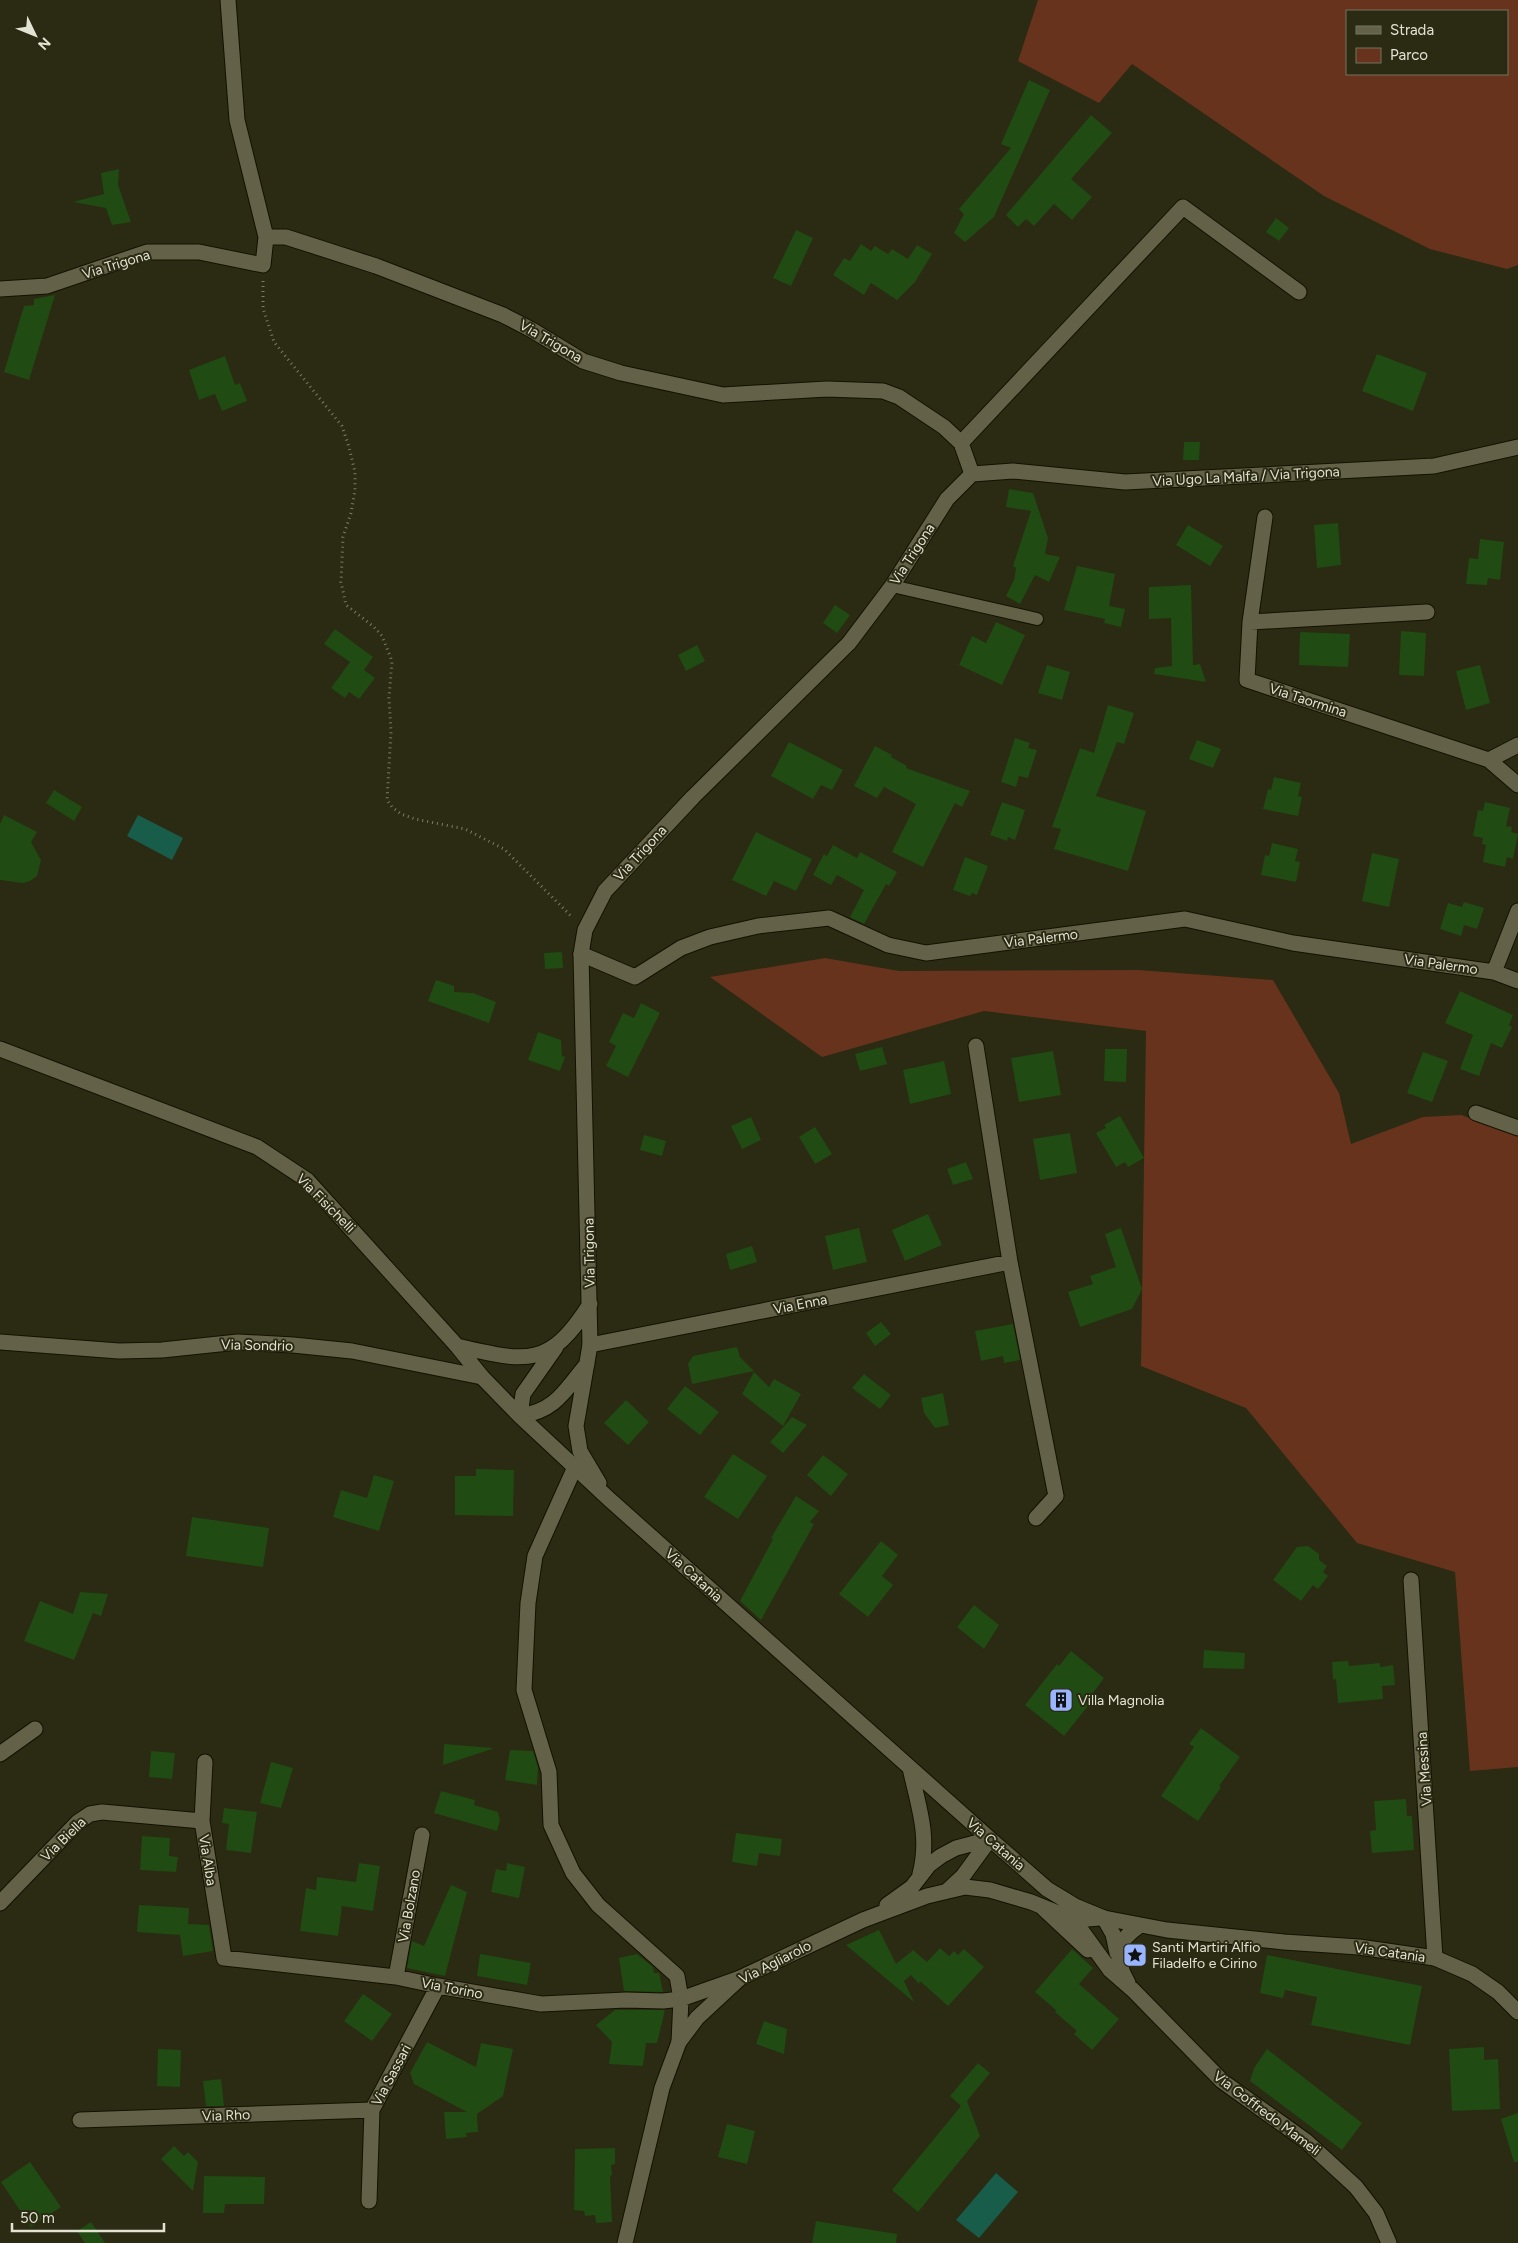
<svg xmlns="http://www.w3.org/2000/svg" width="1518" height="2243" font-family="Figtree,sans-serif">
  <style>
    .green { fill: #67331d; fill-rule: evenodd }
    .water { fill: #185c4a }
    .building { fill: #204b13 }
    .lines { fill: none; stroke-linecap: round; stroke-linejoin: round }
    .lane-casing { stroke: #131200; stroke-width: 14 }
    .street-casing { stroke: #131200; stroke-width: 17 }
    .secondary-casing { stroke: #131200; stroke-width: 17 }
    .path { stroke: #7c7c68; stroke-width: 3; stroke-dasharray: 1 4; stroke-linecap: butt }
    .lane { stroke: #636249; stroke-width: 12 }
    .street { stroke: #636249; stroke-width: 15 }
    .secondary { stroke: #636249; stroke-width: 15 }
    .labels { text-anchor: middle; stroke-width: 4; stroke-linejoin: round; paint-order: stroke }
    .street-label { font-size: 14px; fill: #e3e3d4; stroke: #2b2a12 }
    .poi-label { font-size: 14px; fill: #e3e3d4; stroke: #2b2a12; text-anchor: start }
  </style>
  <rect width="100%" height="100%" fill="#2b2a12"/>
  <!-- green -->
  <path class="green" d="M 1038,0 L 1518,0 L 1518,265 L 1507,269 L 1430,249 L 1324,196 L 1132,64 L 1099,103 L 1018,61 ZM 1507,11 L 1507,74 L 1347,74 L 1347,11 Z
    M 825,958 L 899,971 L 1138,970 L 1273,980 L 1339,1093 L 1351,1144 L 1423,1117 L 1461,1115 L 1518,1135 L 1518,1767 L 1470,1771 L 1455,1572 L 1357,1543 L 1246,1408 L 1141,1366 L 1146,1031 L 984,1011 L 822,1057 L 710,977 Z"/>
  <!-- water -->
  <path class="water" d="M 138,815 L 183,838 L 172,860 L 127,836 Z
    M 996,2173 L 1018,2192 L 979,2238 L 956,2220 Z"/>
  <!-- building -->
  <path class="building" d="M 1029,80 L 1050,90 L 994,217 L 965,242 L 954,233 L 964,214 L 959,209 L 1011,148 L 1001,144 Z
    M 1091,115 L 1112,133 L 1071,179 L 1092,197 L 1072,220 L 1054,204 L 1034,226 L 1026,219 L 1018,227 L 1006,215 Z
    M 119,169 L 118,185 L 131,222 L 112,225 L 106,208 L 73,202 L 104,194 L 101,173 Z
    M 1276,218 L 1289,228 L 1279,241 L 1266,232 Z
    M 796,230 L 813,238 L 791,286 L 773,278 Z
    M 861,244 L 871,251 L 875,246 L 888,254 L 892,249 L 908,259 L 917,245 L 932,254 L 915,282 L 897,300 L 871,283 L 864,295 L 833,275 L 844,258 L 850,261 Z
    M 55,295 L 29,380 L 4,372 L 24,306 L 34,305 L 34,299 Z
    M 1377,354 L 1427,373 L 1413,411 L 1362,391 Z
    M 225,356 L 235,385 L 240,383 L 247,401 L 222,411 L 215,394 L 199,400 L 189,370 Z
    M 1184,442 L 1200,442 L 1199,460 L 1183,460 Z
    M 1009,489 L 1033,493 L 1048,538 L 1045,554 L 1060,557 L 1049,582 L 1035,575 L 1020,604 L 1006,596 L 1014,580 L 1016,568 L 1013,566 L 1031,511 L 1006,507 Z
    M 1338,523 L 1341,565 L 1317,568 L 1314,525 Z
    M 1188,525 L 1223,546 L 1210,566 L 1176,545 Z
    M 1480,539 L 1504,542 L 1500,580 L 1488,578 L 1487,585 L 1466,584 L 1469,558 L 1478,559 Z
    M 1077,566 L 1115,574 L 1109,606 L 1125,609 L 1121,627 L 1104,623 L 1105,619 L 1064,610 Z
    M 1191,585 L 1193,665 L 1200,664 L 1206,682 L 1154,674 L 1155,668 L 1172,666 L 1171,618 L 1149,619 L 1149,587 Z
    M 835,605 L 850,615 L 837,633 L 823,623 Z
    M 996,622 L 1025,635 L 1002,685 L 959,665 L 972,636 L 986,643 Z
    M 335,629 L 373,657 L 364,670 L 375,678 L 359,699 L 349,692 L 345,698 L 331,688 L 350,662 L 324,644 Z
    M 1401,631 L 1426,633 L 1424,676 L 1399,675 Z
    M 1300,632 L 1350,634 L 1348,667 L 1299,665 Z
    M 697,645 L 705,661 L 686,671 L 678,655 Z
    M 1047,665 L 1070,672 L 1062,700 L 1038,693 Z
    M 1480,665 L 1490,703 L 1466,710 L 1456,671 Z
    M 1108,705 L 1134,713 L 1124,744 L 1117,742 L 1096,796 L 1146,811 L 1128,871 L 1054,849 L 1061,829 L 1052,827 L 1080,748 L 1094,753 Z
    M 1015,738 L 1030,743 L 1028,748 L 1037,750 L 1028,778 L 1019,776 L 1016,787 L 1001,782 Z
    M 1197,740 L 1221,749 L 1213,768 L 1189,759 Z
    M 789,742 L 843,770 L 832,790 L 821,785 L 813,799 L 771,776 Z
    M 875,746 L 892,755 L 891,757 L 907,766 L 906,768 L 970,791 L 962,807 L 955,803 L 923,867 L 892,852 L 916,804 L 884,787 L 877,798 L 854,786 Z
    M 1274,777 L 1301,783 L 1298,796 L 1302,797 L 1298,816 L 1263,809 L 1268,789 L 1271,790 Z
    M 54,790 L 82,807 L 74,821 L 46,803 Z
    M 1002,802 L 1025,810 L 1015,840 L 1008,837 L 1007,841 L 990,835 Z
    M 1485,802 L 1510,808 L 1506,826 L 1512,827 L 1511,832 L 1518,834 L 1513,859 L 1507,857 L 1505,867 L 1483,862 L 1486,845 L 1482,844 L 1483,838 L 1473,836 L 1478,810 L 1483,811 Z
    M 4,815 L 37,832 L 31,842 L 41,860 L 37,876 L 30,881 L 23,883 L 0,880 L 0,824 Z
    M 756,832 L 812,859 L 796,891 L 774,881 L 766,896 L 732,880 Z
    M 1272,843 L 1298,849 L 1295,861 L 1300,862 L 1296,882 L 1261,875 L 1265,855 L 1269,856 Z
    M 833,845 L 857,858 L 860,852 L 897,872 L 889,886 L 886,884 L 864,924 L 850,917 L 864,890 L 837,875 L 831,885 L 813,875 L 824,854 L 827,856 Z
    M 1372,853 L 1399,859 L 1389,907 L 1362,901 Z
    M 965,857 L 988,866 L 977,895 L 972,893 L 970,896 L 953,890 Z
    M 1464,902 L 1484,908 L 1477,929 L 1464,925 L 1461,936 L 1440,929 L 1448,903 L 1462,907 Z
    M 562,952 L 563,968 L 545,969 L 544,953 Z
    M 436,980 L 454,986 L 454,992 L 473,993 L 496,1002 L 489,1023 L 428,1001 Z
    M 1460,991 L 1513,1015 L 1509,1025 L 1512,1027 L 1502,1048 L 1491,1043 L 1479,1076 L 1460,1069 L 1473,1035 L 1445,1023 Z
    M 641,1003 L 660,1013 L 628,1077 L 606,1066 L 616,1046 L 609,1042 L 623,1013 L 634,1018 Z
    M 538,1032 L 561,1040 L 562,1056 L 565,1057 L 560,1071 L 528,1060 Z
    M 882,1047 L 887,1064 L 860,1071 L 855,1054 Z
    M 1105,1049 L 1127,1049 L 1126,1082 L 1104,1081 Z
    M 1053,1051 L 1061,1095 L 1019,1102 L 1011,1058 Z
    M 1423,1052 L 1448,1061 L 1432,1102 L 1407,1093 Z
    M 944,1061 L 951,1094 L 910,1104 L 903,1070 Z
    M 1120,1116 L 1144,1158 L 1128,1167 L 1125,1162 L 1116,1167 L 1096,1133 L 1106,1128 L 1104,1125 Z
    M 751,1117 L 761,1140 L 742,1149 L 731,1126 Z
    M 815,1127 L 832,1154 L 815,1164 L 799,1137 Z
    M 1070,1133 L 1077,1173 L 1040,1180 L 1033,1139 Z
    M 644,1135 L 666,1141 L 662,1156 L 640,1150 Z
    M 966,1162 L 973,1179 L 953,1185 L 947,1169 Z
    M 928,1214 L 942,1245 L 905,1261 L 892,1230 Z
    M 859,1228 L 867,1262 L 833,1270 L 825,1236 Z
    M 1121,1228 L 1142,1289 L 1132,1309 L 1080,1327 L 1068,1292 L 1093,1284 L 1090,1276 L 1116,1267 L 1105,1234 Z
    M 752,1246 L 757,1262 L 730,1270 L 726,1254 Z
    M 881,1322 L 891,1334 L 875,1346 L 866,1333 Z
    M 1013,1324 L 1020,1360 L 1004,1363 L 1003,1356 L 981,1361 L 975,1331 Z
    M 737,1347 L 740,1357 L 754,1371 L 692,1384 L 688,1364 L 693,1356 Z
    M 754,1372 L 769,1387 L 774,1379 L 801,1394 L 783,1426 L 742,1394 Z
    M 864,1374 L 891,1395 L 880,1409 L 852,1388 Z
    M 685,1386 L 719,1412 L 700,1435 L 667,1409 Z
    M 943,1393 L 949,1425 L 935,1428 L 924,1413 L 921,1398 Z
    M 626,1400 L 649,1422 L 628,1445 L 604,1423 Z
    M 792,1417 L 807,1425 L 783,1453 L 770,1442 Z
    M 733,1454 L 767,1476 L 738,1519 L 704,1497 Z
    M 823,1455 L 848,1474 L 831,1496 L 807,1475 Z
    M 476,1469 L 514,1470 L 513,1516 L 455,1515 L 455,1476 L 476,1476 Z
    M 374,1475 L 394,1481 L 379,1531 L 333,1517 L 341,1490 L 367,1498 Z
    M 796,1496 L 819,1511 L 810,1522 L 814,1524 L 761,1620 L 740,1601 L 773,1539 L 771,1538 Z
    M 192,1517 L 269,1528 L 263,1567 L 186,1556 Z
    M 881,1541 L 898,1555 L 882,1576 L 893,1585 L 868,1617 L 839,1594 Z
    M 1308,1546 L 1319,1554 L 1319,1560 L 1327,1566 L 1323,1572 L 1328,1576 L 1318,1589 L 1313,1585 L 1301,1601 L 1273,1580 L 1297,1547 Z
    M 80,1592 L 108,1594 L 101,1616 L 93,1613 L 74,1660 L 24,1641 L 40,1601 L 73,1614 Z
    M 974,1605 L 999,1625 L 984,1649 L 957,1627 Z
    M 1204,1650 L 1245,1653 L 1244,1669 L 1203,1668 Z
    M 1071,1651 L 1104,1678 L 1093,1693 L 1096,1696 L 1064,1736 L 1025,1705 L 1057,1664 L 1059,1666 Z
    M 1348,1661 L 1349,1666 L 1380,1663 L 1380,1667 L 1393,1665 L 1395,1685 L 1382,1686 L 1383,1699 L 1338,1703 L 1336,1679 L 1333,1680 L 1332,1662 Z
    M 1201,1728 L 1240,1757 L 1219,1786 L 1221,1787 L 1198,1821 L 1161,1796 L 1194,1747 L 1189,1744 Z
    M 444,1744 L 492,1748 L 492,1749 L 443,1765 Z
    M 510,1750 L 533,1751 L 538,1768 L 537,1785 L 505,1780 Z
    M 151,1751 L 175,1753 L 172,1779 L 149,1777 Z
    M 271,1762 L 293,1768 L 281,1808 L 260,1803 Z
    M 441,1791 L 475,1800 L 474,1805 L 498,1812 L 500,1820 L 497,1831 L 434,1813 Z
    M 1406,1799 L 1407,1816 L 1412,1816 L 1414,1850 L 1372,1853 L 1370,1831 L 1376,1830 L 1374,1801 Z
    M 224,1808 L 257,1812 L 251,1853 L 226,1850 L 229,1824 L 222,1823 Z
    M 736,1833 L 782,1839 L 780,1856 L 759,1853 L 757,1866 L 732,1862 Z
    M 142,1836 L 170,1838 L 169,1856 L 178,1857 L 176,1872 L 140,1870 Z
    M 359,1863 L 380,1866 L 373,1911 L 342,1906 L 338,1936 L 300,1931 L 306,1888 L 316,1890 L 317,1877 L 356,1882 Z
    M 507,1863 L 525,1867 L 519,1898 L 491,1892 L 496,1869 L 506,1871 Z
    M 451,1885 L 467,1892 L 445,1976 L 407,1968 L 412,1941 L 424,1946 Z
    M 139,1905 L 189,1908 L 188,1924 L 209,1925 L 213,1951 L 183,1956 L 180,1935 L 137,1932 Z
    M 879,1930 L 896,1964 L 913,1950 L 927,1962 L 940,1948 L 949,1956 L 954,1951 L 958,1955 L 964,1949 L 984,1967 L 948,2006 L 920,1981 L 919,1984 L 911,1975 L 904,1981 L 914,2002 L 846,1945 Z
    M 1072,1949 L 1093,1968 L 1079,1984 L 1119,2019 L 1092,2050 L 1074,2034 L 1077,2031 L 1055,2012 L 1056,2010 L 1035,1992 Z
    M 480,1954 L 531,1963 L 527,1985 L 477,1976 Z
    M 637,1954 L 653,1967 L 654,1973 L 659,1973 L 663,1992 L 624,1991 L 619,1958 Z
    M 1267,1955 L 1422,1986 L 1410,2045 L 1311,2025 L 1317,1997 L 1285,1990 L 1283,1998 L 1260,1993 Z
    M 363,1994 L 392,2014 L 372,2041 L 344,2021 Z
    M 615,2010 L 665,2010 L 657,2043 L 646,2043 L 643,2066 L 609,2064 L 612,2042 L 596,2025 Z
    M 764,2021 L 787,2029 L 784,2054 L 756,2044 Z
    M 427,2042 L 476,2067 L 481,2043 L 513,2049 L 503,2096 L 477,2114 L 478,2132 L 466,2133 L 467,2137 L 446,2139 L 444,2112 L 467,2112 L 414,2084 L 410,2073 Z
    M 1484,2047 L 1484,2060 L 1498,2059 L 1500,2109 L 1452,2111 L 1449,2049 Z
    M 158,2049 L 181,2050 L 180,2087 L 157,2086 Z
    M 1267,2049 L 1362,2123 L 1342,2150 L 1250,2081 L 1254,2068 Z
    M 978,2063 L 990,2073 L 967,2101 L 980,2136 L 918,2212 L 892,2190 L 961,2106 L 950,2096 Z
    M 221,2079 L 224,2106 L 206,2106 L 203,2081 Z
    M 1518,2113 L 1518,2162 L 1514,2162 L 1501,2119 Z
    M 727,2124 L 755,2131 L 747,2164 L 718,2157 Z
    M 174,2146 L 184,2156 L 188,2152 L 198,2162 L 193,2191 L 161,2159 Z
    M 615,2148 L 615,2164 L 611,2165 L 612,2175 L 610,2176 L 612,2222 L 596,2223 L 595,2215 L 585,2216 L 584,2211 L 574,2210 L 575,2149 Z
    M 30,2162 L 61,2207 L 31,2227 L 1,2182 Z
    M 204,2176 L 265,2177 L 264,2204 L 225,2204 L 224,2213 L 203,2213 Z
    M 816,2221 L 897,2234 L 896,2243 L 812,2243 Z
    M 91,2222 L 105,2243 L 85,2243 L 77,2231 Z"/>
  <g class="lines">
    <!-- lane casing -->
    <g class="lane-casing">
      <path id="lane" d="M 892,586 L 1037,619"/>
    </g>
    <!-- street casing -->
    <g class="street-casing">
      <path id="street" d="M 266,237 L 286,237 L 376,266 L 503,315 L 532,330 L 583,361 L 621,373 L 723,395 L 827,389 L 883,391 L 899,397 L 944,427 L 961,443 L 972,474
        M 0,289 L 47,286 L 147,252 L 199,252 L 263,265 L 266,237 L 237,120 L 228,0
        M 961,443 L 1183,207 L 1299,292
        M 1265,517 L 1250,622 L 1247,680 L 1489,760 L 1518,785
        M 1250,622 L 1427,612
        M 1489,760 L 1518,745
        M 581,954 L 635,977 L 681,948 L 710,937 L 758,926 L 829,918 L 888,945 L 926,953 L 1185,919 L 1293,943 L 1494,972 L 1518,981
        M 1494,972 L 1518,911
        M 976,1046 L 1010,1262
        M 1476,1113 L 1518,1128
        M 0,1342 L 119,1351 L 162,1350 L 238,1342 L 293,1345 L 352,1351 L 482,1377
        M 590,1345 L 1010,1262 L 1056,1496 L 1036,1518
        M 575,1467 L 535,1556 L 528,1603 L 524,1690 L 549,1772 L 551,1825 L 573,1873 L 598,1905 L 677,1976 L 681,1999 L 679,2042
        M 1411,1580 L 1435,1958
        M 0,1754 L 35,1729
        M 205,1762 L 202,1821 L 224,1958 L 396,1977 L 438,1986 L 541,2004 L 626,2000 L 663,2001 L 681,1999 L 740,1978
        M 0,1903 L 78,1822 L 90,1814 L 102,1812 L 202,1821
        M 1044,1909 L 1088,1950
        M 1068,1912 L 1110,1970 L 1133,1990 L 1222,2081 L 1306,2141 L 1356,2187 L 1376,2213 L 1389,2243
        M 1104,1918 L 1113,1934 L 1117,1953
        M 396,1977 L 422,1835
        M 1128,1983 C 1114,1958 1114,1943 1139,1926
        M 80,2120 L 372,2110
        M 369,2201 L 372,2110 L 438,1986"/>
    </g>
    <!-- secondary casing -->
    <g class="secondary-casing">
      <path id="secondary" d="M 0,1049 L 257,1147 L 307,1180 L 457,1346 L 482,1377 L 520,1416 L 609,1499 L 990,1839 L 1047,1889 L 1075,1906 L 1104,1918 L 1167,1930 L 1284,1942 L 1359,1947 L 1435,1958 L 1472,1974 L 1498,1992 L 1518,2012
        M 457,1346 C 526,1362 549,1369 590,1304
        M 556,1347 L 523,1394 L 520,1416 C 556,1411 565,1390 587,1364
        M 599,1483 L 580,1451 L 576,1426 L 590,1345 L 581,954 L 585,930 L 605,891 L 693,797 L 849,643 L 892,586 L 947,499 L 972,474 L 1013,471 L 1125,482 L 1434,466 L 1518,447
        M 910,1768 C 918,1805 930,1836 920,1874
        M 948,1890 L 963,1876 L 990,1839
        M 887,1905 L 912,1887 L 929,1865 L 941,1856 L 956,1848 L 990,1839
        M 625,2243 L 662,2088 L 679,2042 L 697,2018 L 740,1978 L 863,1920 L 927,1896 L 965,1887 L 990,1890 L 1031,1902 L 1075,1920 L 1100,1918"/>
    </g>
    <!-- path -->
    <path class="path" d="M 263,281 L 263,308 L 274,342 L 342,426 L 349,447 L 355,472 L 355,490 L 351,513 L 343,537 L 341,582 L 346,605 L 374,627 L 382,636 L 392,661 L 389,698 L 391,732 L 387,800 L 392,807 L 401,814 L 415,819 L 465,829 L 504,849 L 572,917"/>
    <!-- lane -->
    <use href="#lane" class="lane"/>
    <!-- street -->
    <use href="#street" class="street"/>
    <!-- secondary -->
    <use href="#secondary" class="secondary"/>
  </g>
  <!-- icons -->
  <defs>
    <g id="building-square" transform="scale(1.25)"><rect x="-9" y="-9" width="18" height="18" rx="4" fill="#99b5fd" stroke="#2b2a12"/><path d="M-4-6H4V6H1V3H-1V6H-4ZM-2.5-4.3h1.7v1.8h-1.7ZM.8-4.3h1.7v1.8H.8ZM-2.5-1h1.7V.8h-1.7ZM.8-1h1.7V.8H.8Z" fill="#111"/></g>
    <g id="sight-square" transform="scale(1.25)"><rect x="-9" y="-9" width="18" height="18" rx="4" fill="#99b5fd" stroke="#2b2a12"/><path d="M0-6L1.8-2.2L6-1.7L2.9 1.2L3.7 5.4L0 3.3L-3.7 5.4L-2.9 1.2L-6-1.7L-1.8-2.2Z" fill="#111"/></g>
  </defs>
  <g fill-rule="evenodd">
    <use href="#building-square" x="1061" y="1700"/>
    <use href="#sight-square" x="1135" y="1955"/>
  </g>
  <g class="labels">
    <!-- street labels -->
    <g class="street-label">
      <text transform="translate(116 264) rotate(-17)" y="5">Via Trigona</text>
      <text transform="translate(551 341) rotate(30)" y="5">Via Trigona</text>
      <text transform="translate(1246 476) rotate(-3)" y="5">Via Ugo La Malfa / Via Trigona</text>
      <text transform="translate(912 554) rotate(-57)" y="5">Via Trigona</text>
      <text transform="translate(1308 700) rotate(18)" y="5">Via Taormina</text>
      <text transform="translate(640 853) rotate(-47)" y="5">Via Trigona</text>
      <text transform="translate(1041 938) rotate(-7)" y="5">Via Palermo</text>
      <text transform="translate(1441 964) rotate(8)" y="5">Via Palermo</text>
      <text transform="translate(326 1203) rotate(45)" y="5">Via Fisichelli</text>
      <text transform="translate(589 1253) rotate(-91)" y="5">Via Trigona</text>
      <text transform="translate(800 1304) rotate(-11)" y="5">Via Enna</text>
      <text transform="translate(257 1345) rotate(1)" y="5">Via Sondrio</text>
      <text transform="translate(694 1575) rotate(42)" y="5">Via Catania</text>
      <text transform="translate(1424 1769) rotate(-94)" y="5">Via Messina</text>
      <text transform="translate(63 1839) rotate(-44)" y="5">Via Biella</text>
      <text transform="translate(996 1844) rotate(41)" y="5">Via Catania</text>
      <text transform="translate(208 1860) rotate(81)" y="5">Via Alba</text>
      <text transform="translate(409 1906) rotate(-80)" y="5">Via Bolzano</text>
      <text transform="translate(1390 1952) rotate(8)" y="5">Via Catania</text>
      <text transform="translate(775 1962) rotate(-27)" y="5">Via Agliarolo</text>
      <text transform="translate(452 1988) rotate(11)" y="5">Via Torino</text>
      <text transform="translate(391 2075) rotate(-62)" y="5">Via Sassari</text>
      <text transform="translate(1267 2113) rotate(37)" y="5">Via Goffredo Mameli</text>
      <text transform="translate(226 2115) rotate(-2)" y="5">Via Rho</text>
    </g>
    <!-- poi labels -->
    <g class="poi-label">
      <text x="1078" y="1705">Villa Magnolia</text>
      <text x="1152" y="1952">Santi Martiri Alfio<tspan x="1152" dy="16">Filadelfo e Cirino</tspan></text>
    </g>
  </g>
  <!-- legend -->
  <rect x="1346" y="10" width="162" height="65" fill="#2b2a12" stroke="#757460"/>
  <rect x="1356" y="26" width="25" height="8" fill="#636249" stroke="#757460"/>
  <text x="1390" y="35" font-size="15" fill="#e3e3d4">Strada</text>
  <rect x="1356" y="48" width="25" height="15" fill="#67331d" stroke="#757460"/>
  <text x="1390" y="60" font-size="15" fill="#e3e3d4">Parco</text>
  <!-- north arrow -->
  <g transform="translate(35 35) rotate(133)" stroke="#2b2a12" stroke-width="4" paint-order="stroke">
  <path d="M0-4L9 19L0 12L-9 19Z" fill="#e3e3d4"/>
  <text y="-8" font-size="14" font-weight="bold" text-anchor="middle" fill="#e3e3d4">N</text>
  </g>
  <!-- scale -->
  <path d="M12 2223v8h152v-8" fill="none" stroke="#e3e3d4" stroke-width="2.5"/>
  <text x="20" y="2223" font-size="15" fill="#e3e3d4" stroke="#2b2a12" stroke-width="4" paint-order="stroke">50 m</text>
</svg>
